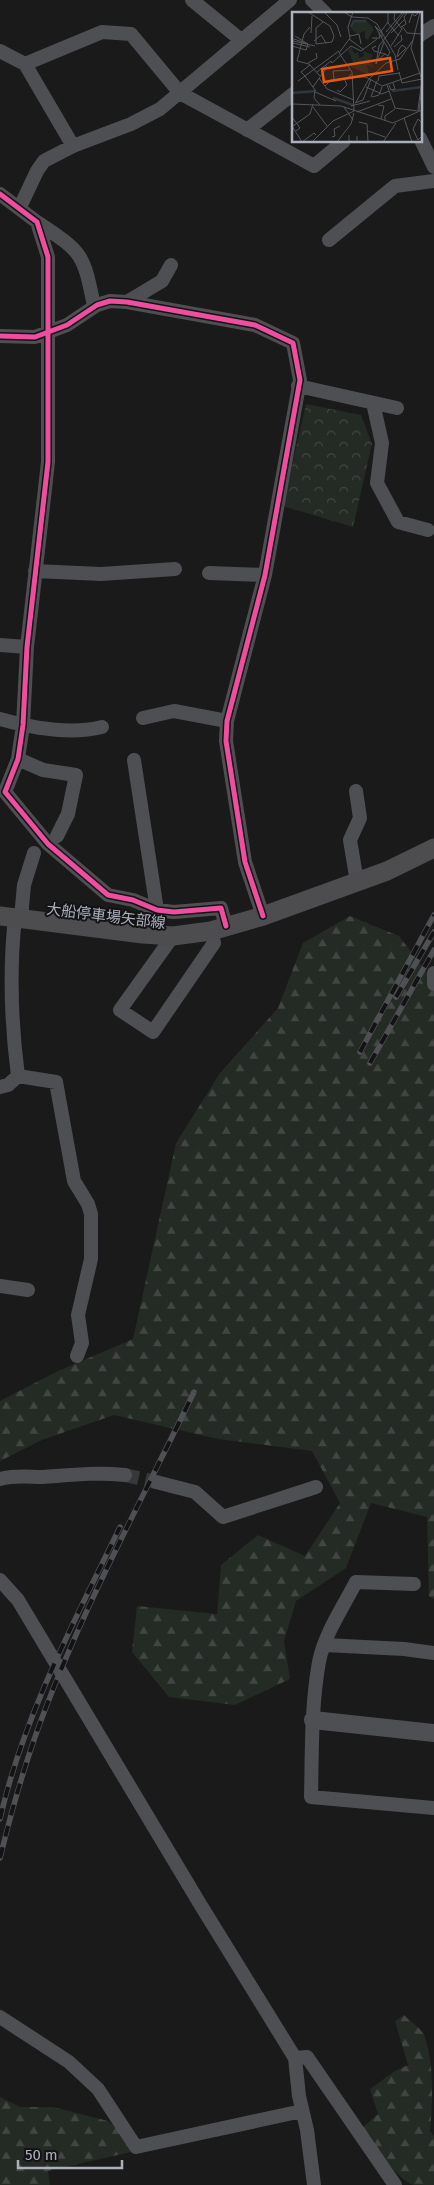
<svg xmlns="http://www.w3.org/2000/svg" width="434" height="2185" font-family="'Fira Sans','Noto Sans JP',sans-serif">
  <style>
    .forest { fill: url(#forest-firs) }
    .park { fill: url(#park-crowns) }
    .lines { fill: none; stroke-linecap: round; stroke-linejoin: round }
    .minor-tunnel { stroke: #37383a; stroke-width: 14; stroke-dasharray: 14 7; stroke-linecap: butt }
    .minor { stroke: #4e4f52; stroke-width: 14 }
    .tertiary { stroke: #4e4f52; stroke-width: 18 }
    .secondary { stroke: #4d4d50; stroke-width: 19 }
    .rail-casing { stroke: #4f5053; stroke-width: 5.5 }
    .rail { stroke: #131316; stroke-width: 4; stroke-dasharray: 11; stroke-linecap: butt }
    .cycleway-casing { stroke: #131316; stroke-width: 8 }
    .cycleway { stroke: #ef4d9e; stroke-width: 5 }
    .labels { text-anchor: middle; stroke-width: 4; stroke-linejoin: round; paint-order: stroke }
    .street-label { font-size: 15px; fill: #abb0ba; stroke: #131316 }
    .inset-river { fill: none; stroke: #2f363d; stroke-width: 2.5 }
    .inset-road { fill: none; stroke: #54565a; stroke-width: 1 }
    .view { fill: #e8590c; fill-opacity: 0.15; stroke: #e8590c; stroke-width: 2.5 }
    .inset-edge { fill: none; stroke: #abb0ba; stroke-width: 2.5 }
  </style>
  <defs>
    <pattern id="forest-firs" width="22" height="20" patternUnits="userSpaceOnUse" patternTransform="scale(1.25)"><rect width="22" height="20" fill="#242a24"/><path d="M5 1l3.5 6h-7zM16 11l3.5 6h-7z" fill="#414642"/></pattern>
    <pattern id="park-crowns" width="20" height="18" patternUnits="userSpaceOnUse" patternTransform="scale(1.25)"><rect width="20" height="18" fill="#242a24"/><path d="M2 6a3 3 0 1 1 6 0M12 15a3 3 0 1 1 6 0" fill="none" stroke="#414642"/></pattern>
  </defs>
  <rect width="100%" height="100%" fill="#1a1a1a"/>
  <!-- forest -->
  <path class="forest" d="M 350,916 L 399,936 L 434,982 L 434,1599 L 429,1597 L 427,1517 L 371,1503 L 346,1568 L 296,1601 L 284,1641 L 290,1679 L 235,1705 L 169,1697 L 132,1652 L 137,1606 L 217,1614 L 221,1565 L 258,1535 L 305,1556 L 340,1503 L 312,1451 L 218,1439 L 114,1415 L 42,1440 L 0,1461 L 0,1401 L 58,1371 L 133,1339 L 176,1143 L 220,1073 L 278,1008 L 303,943 Z
    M 404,2015 C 410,2021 419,2027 424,2034 C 434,2063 433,2100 430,2131 L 434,2136 L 434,2185 C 428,2185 420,2185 414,2185 C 396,2180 373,2142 363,2127 L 378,2114 L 370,2089 L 395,2071 L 408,2065 L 395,2021 Z
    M 0,2097 L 20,2107 L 53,2107 L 108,2121 L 122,2133 L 131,2152 L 48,2171 L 50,2185 L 0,2185 Z"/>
  <!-- park -->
  <path class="park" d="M 306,404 L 361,415 L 372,444 L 353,527 L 283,506 Z"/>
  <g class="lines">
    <!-- minor-tunnel -->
    <path class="minor-tunnel" d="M 125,1475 L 156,1482"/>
    <!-- minor -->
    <path class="minor" d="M 192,0 L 241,40
      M 312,0 L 326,14
      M 420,35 L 434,26
      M 0,51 L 25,64 L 73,146
      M 25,64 L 102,32 L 131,34 L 180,93 L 314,166 L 344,141
      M 247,130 L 293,94
      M 420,138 L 434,167
      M 0,194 L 37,222 L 48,257 L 48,462 L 27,647 L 23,725 L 18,759 L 5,792 L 48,844 L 108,895 L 133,900 L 157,910 L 174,912 L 221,908 L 226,926
      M 20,207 L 37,171 L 44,161 L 73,146 L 131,124 L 160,109 L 290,0
      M 37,222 C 83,253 83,252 94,306
      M 329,240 L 395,186 L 434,181
      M 127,302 L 162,281 L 171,265
      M 0,336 L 35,337 L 67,325 L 97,305 L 110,301 L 127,302 L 255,325 L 293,343 L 300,380 L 265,575 L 227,721 L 226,741 L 245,862 L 263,916
      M 298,386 L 397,408
      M 373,403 L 382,443 L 377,483 L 398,522 L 428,530
      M 35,571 L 101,574 L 175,569
      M 209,573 L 265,575
      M 0,645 L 27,647
      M 143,718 L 174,711 L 227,721
      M 0,719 C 32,728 70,735 102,727
      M 18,759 L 43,770 L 76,775 L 68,814 L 57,836
      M 134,760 L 157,910
      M 356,791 L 360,818 L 350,840 L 357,882
      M 21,918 L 24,885 L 34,853
      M 173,936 L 120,1010 L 153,1032 L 214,943 L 211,931
      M 434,973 L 434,984
      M 18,1076 L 56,1082 L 74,1181 L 88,1204 L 91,1214 L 91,1259 L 78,1315 L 82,1343 L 77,1356
      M 0,1087 L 8,1085 L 18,1076 C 11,1022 9,972 15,918
      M 0,1286 L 28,1290
      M 0,1479 C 15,1475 28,1477 43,1477 C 71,1475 96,1472 125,1475
      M 156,1482 L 195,1492 L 223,1517 L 316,1487
      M 0,1580 L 18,1600 L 200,1904 L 295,2058 L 299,2096 L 307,2130 L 314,2185
      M 414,1584 L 356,1582 C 343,1607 324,1635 319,1662 C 311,1706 312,1753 311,1797 L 434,1808
      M 325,1645 L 404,1649 L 434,1653
      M 0,2017 L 69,2062 L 98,2089 L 136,2147 L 302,2111
      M 295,2058 L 307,2057 L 395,2185"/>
    <!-- tertiary -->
    <path class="tertiary" d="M 313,1720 L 434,1733"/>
    <!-- secondary -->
    <path class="secondary" d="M 0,916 L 143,934 L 173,936 L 211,931 L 263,916 L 387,871 L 434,848"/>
    <!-- rail casing -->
    <g class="rail-casing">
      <path id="rail" d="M 396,997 L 434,932
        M 360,1052 L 434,915
        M 370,1063 L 434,950
        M 0,1819 C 23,1717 75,1620 120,1527
        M 0,1858 C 10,1817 21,1777 35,1737 C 77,1618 139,1506 194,1392"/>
    </g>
    <!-- rail -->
    <use href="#rail" class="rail"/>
    <!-- cycleway casing -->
    <g class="cycleway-casing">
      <path id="cycleway" d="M 0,194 L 37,222 L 48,257 L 48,462 L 27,647 L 23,725 L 18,759 L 5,792 L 48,844 L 108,895 L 133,900 L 157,910 L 174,912 L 221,908 L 226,926
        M 0,336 L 35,337 L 67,325 L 97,305 L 110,301 L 127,302 L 255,325 L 293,343 L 300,380 L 265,575 L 227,721 L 226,741 L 245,862 L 263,916"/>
    </g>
    <!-- cycleway -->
    <use href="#cycleway" class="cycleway"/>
  </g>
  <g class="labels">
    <!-- street labels -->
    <g class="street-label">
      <text transform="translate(106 916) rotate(7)" y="5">大船停車場矢部線</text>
    </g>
  </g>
  <!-- overview -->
  <g transform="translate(292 12)">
    <rect width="130" height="130" fill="#1a1a1a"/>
    <path d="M 74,8 L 82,17 L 76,28 L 73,26 L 73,19 L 65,22 L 59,17 L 64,9 ZM 59,35 L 63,42 L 66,40 L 67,46 L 72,44 L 71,39 L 81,43 L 77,51 L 84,56 L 75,53 L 77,63 L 59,55 L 61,50 L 56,38 Z" fill="#242a24"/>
    <path class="inset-river" d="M 59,15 L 62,9 L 74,9M 100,79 L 130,75M 0,81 L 24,79M 41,86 L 61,93"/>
    <path class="inset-road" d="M 16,0 L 38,14 L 42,24 L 40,30 L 24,32 L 24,16 L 31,10M 32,0 L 45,13 L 49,25M 52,0 L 60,5 L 76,6 L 85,12 L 103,43 L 106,58M 96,0 L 96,11 L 107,24M 106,0 L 115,1 L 112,5 L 114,12 L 109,15M 128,0 L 119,36 L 130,68 L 126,97 L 127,99 L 130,73M 117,11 L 120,2 L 123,4 L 127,0M 110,14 L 115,21 L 130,22M 18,15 L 12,22 L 5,49 L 17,52 L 28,64M 94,20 L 110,1M 19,21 L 20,4M 99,21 L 112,8M 3,24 L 16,32M 58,24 L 67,22 L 69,32M 90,25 L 90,21 L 83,14 L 98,40M 80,26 L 88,26 L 87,22 L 96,10M 57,27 L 72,38M 1,29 L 23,34M 22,29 L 29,23 L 34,31M 1,31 L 18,35M 110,33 L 114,36 L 105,45 L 107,37 ZM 0,34 L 14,38 L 16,32 L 2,27M 84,34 L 80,36 L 82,39 L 93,42M 99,34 L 110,17 L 102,7 L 103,0M 102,35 L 110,28 L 109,23M 87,47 L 93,42 L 96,44 L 98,40M 16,51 L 25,46 L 24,41M 84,52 L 87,34 L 113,0M 84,52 L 92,30M 25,60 L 39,49 L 40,51 L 59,34 L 69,39 L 85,27M 107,60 L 110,71 L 130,67M 60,65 L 74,65 L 90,74M 27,66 L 35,77 L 62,88M 42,67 L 41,59 L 58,58M 77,67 L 94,51 L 108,47 L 121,28M 6,69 L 13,64 L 9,60 L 18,53M 86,69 L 87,64 L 108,61M 95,73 L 103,96 L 126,99M 97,73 L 99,78 L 103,77 L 101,71M 33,74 L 39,68 L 56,66 L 59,62M 90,74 L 128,61M 21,75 L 35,55 L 33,53M 74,75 L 90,82 L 97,79M 45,78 L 48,80 L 55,73 L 52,66M 23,80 L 44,89M 79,85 L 85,69M 80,85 L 87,83 L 90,75M 64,90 L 77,67M 63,91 L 71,88 L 79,67M 0,92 L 49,94 L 101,111 L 130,98M 28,93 L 22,86 L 23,78 L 13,64 L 47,39M 86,93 L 92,94 L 89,107M 59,94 L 78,89M 21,95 L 35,114M 52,95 L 61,108M 65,100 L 99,87M 0,105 L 8,116 L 4,119M 112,106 L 120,130M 93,109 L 93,104 L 103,97M 67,110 L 75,112 L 76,130M 129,110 L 126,107 L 121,117 L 126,128 L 130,124M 0,114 L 10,130M 1,114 L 18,102 L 21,92M 76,119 L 93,125M 57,123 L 57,129 L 65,130 L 65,124M 40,125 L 43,124 L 42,117 L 48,114M 10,130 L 22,121 L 24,123M 20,130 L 41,109 L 62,99 L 60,60 L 47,41 L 58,26 L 56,15 L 61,0M 45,130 L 59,112 L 62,101M 91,130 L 104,111"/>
    <path class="view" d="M 98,46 L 100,59 L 32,70 L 30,57 Z"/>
    <rect width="130" height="130" class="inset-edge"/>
  </g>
  <!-- scale -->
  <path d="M18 2160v8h104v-8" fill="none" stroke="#abb0ba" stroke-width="2.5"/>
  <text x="25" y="2160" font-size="15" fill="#abb0ba" stroke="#131316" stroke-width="4" paint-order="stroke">50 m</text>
</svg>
